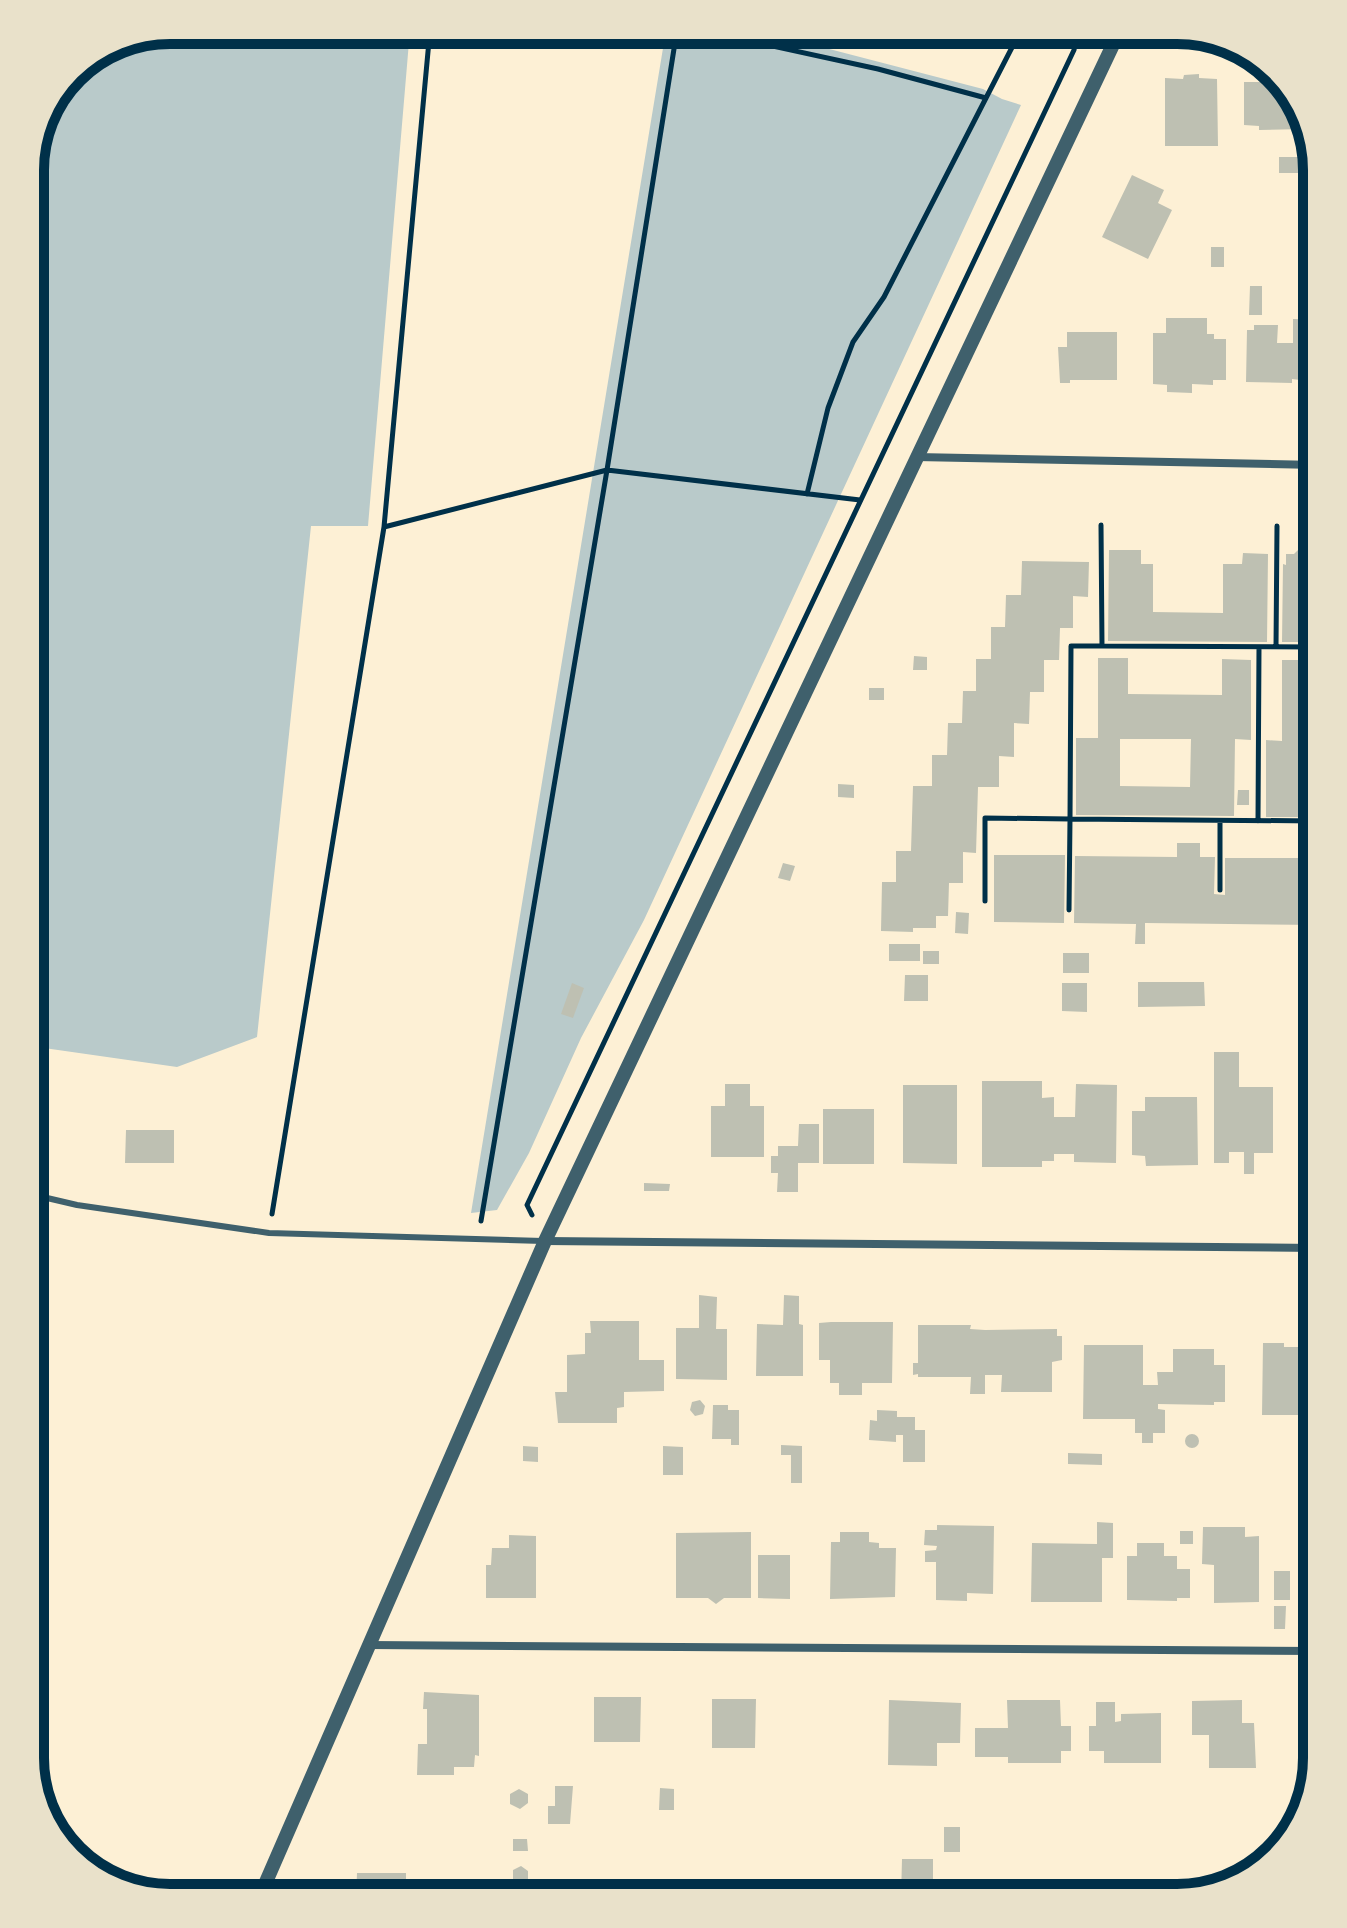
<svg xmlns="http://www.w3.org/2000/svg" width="1347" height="1928" font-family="Manrope,sans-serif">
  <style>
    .green { fill: #b9caca }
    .building { fill: #bec0b2; fill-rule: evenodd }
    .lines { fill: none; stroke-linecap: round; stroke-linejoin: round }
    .path { stroke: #003049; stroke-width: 5 }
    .service { stroke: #3f606c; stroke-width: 6 }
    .minor { stroke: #3f606c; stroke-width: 8 }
    .tertiary { stroke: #3f606c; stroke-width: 14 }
    .rim { fill: none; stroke: #003049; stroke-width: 10 }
  </style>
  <rect width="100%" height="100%" fill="#fdf0d5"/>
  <!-- green -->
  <path class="green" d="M 170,30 L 410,30 L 368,526 L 311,526 L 257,1037 L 177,1067 L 30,1046 L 30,160 L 45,108 L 77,65 Z
    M 666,30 L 756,30 L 983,89 L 1002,99 L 1021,105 L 644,920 L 581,1038 L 529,1153 L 497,1210 L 471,1213 Z"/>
  <!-- building -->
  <path class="building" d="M 1199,74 L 1199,78 L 1217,79 L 1218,146 L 1165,146 L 1165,78 L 1183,79 L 1184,75 Z
    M 1244,82 L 1281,82 L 1298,100 L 1306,129 L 1259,130 L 1259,126 L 1244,125 Z
    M 1279,157 L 1308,157 L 1307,169 L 1299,169 L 1298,173 L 1279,173 Z
    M 1132,175 L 1164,190 L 1158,203 L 1172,210 L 1148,259 L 1102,237 Z
    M 1211,247 L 1224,247 L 1224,267 L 1211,267 Z
    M 1250,286 L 1262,286 L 1262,315 L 1249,315 Z
    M 1166,318 L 1207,318 L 1207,334 L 1214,334 L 1214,339 L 1226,339 L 1226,380 L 1213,380 L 1213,385 L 1192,384 L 1192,393 L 1167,392 L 1167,385 L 1153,384 L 1153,333 L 1166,333 Z
    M 1293,319 L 1317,320 L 1317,382 L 1292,379 L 1292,383 L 1246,382 L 1247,330 L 1254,330 L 1254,325 L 1278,325 L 1277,343 L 1293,343 Z
    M 1067,332 L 1117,332 L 1117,380 L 1070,380 L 1070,383 L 1060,383 L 1058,347 L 1067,347 Z
    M 1302,546 L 1306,550 L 1306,565 L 1317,565 L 1317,642 L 1282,642 L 1283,564 L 1286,565 L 1286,554 L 1294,554 Z
    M 1109,550 L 1141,550 L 1141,564 L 1153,564 L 1153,612 L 1223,613 L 1223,564 L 1242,564 L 1243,553 L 1268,554 L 1267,642 L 1108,641 Z
    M 1022,561 L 1089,562 L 1088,597 L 1073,596 L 1073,628 L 1060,628 L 1059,660 L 1044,660 L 1044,692 L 1030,692 L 1029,724 L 1014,723 L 1014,757 L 999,756 L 999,787 L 978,787 L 976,853 L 963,852 L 963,883 L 949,883 L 948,916 L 936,916 L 936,928 L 913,928 L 913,932 L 881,931 L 882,882 L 896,882 L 896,851 L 911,851 L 913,786 L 932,786 L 932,755 L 947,755 L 948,723 L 962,723 L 963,691 L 976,691 L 976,659 L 991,659 L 991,627 L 1005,627 L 1006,595 L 1021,595 Z
    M 914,656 L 927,657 L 927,670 L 913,670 Z
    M 1098,658 L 1128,658 L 1128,694 L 1222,695 L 1222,659 L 1251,660 L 1251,740 L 1235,739 L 1234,816 L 1076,815 L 1076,738 L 1098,738 ZM 1120,739 L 1191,739 L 1190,787 L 1120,786 Z
    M 1282,660 L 1312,660 L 1311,696 L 1317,696 L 1317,741 L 1310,741 L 1309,788 L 1317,788 L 1317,817 L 1266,817 L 1266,740 L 1282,741 Z
    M 869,688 L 884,688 L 884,700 L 869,700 Z
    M 838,784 L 854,785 L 854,798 L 838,797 Z
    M 1238,790 L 1249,790 L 1249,805 L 1237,805 Z
    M 1177,843 L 1200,843 L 1200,857 L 1215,857 L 1214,894 L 1225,895 L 1225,858 L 1317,858 L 1317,925 L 1145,923 L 1145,944 L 1135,944 L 1136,924 L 1074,923 L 1075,856 L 1177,857 Z
    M 994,855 L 1065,855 L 1064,923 L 994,922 Z
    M 783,863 L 795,866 L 790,881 L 778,878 Z
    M 956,912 L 969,913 L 968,934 L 955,933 Z
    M 889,944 L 920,944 L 920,961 L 889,961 Z
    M 923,951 L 939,951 L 939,964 L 923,964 Z
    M 1063,953 L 1089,953 L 1089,973 L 1063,973 Z
    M 905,975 L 928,975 L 928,1001 L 904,1001 Z
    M 1138,982 L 1204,982 L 1205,1006 L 1138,1007 Z
    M 572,983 L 584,988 L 573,1018 L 561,1014 Z
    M 1062,983 L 1087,983 L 1087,1012 L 1062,1011 Z
    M 1214,1052 L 1239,1052 L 1239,1087 L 1273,1087 L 1273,1153 L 1254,1153 L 1254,1174 L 1244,1174 L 1244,1152 L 1229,1152 L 1229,1163 L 1214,1163 Z
    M 1301,1080 L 1317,1080 L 1317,1169 L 1299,1169 Z
    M 982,1081 L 1042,1081 L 1042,1098 L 1054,1097 L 1054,1117 L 1075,1117 L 1076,1084 L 1117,1085 L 1116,1163 L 1074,1162 L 1074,1154 L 1054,1154 L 1054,1161 L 1042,1161 L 1042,1167 L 982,1167 Z
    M 725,1084 L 750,1084 L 750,1106 L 764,1106 L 764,1157 L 711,1157 L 711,1106 L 725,1106 Z
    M 903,1085 L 957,1085 L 957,1164 L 903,1163 Z
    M 1145,1097 L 1197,1097 L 1198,1165 L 1146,1166 L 1145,1156 L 1132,1155 L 1132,1111 L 1145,1111 Z
    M 823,1109 L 874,1109 L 874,1164 L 823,1164 Z
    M 799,1124 L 819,1124 L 819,1163 L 798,1163 L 798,1192 L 777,1192 L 778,1173 L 771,1173 L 771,1156 L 778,1156 L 778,1146 L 798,1146 Z
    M 126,1130 L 174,1130 L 174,1163 L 125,1163 Z
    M 644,1183 L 670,1184 L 669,1191 L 644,1191 Z
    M 699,1295 L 717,1297 L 716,1329 L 727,1329 L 727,1380 L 676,1379 L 676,1328 L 699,1328 Z
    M 784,1295 L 799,1296 L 799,1324 L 803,1325 L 803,1376 L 756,1376 L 757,1324 L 783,1325 Z
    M 590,1321 L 639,1321 L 639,1360 L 664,1360 L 664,1391 L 624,1392 L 624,1407 L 617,1408 L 617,1423 L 558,1423 L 555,1392 L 567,1392 L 567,1355 L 585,1354 L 585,1333 L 591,1333 Z
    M 831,1322 L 893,1322 L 892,1383 L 862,1383 L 862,1395 L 839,1395 L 839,1383 L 830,1383 L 830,1360 L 819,1360 L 819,1323 Z
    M 918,1325 L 971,1325 L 970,1329 L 985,1330 L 1057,1329 L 1057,1336 L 1062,1336 L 1062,1360 L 1052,1362 L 1052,1392 L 1001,1392 L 1002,1375 L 985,1375 L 985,1394 L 970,1394 L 971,1377 L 918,1377 L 918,1374 L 913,1375 L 913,1363 L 918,1363 Z
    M 1263,1343 L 1284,1343 L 1284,1347 L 1315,1347 L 1317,1415 L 1262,1415 Z
    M 1084,1345 L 1143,1345 L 1143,1385 L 1158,1385 L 1157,1372 L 1173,1372 L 1173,1349 L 1214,1349 L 1214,1365 L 1225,1365 L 1225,1402 L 1214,1402 L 1214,1405 L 1158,1404 L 1158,1409 L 1165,1410 L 1165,1433 L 1153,1433 L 1153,1443 L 1142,1443 L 1142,1433 L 1135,1433 L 1135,1419 L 1083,1419 Z
    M 700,1400 L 705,1406 L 703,1414 L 695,1416 L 690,1410 L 692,1402 Z
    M 713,1405 L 728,1405 L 728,1410 L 739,1410 L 739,1445 L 731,1445 L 731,1439 L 712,1439 Z
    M 877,1410 L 897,1411 L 897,1417 L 915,1417 L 915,1430 L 925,1430 L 925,1462 L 903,1462 L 903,1435 L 896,1435 L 896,1442 L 869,1440 L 870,1420 L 877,1421 Z
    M1185 1441a7 7 0 1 1 14 0a7 7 0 1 1-14 0Z
    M 781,1445 L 802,1446 L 802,1483 L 791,1483 L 791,1455 L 781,1455 Z
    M 523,1446 L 538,1447 L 538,1462 L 523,1461 Z
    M 663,1446 L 683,1447 L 683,1475 L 663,1475 Z
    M 1068,1453 L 1102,1454 L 1102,1465 L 1068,1464 Z
    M 1097,1522 L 1113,1523 L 1113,1558 L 1102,1558 L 1102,1602 L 1031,1602 L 1032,1543 L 1097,1544 Z
    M 937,1525 L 994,1526 L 993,1594 L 967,1593 L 967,1601 L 936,1600 L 936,1562 L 925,1562 L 925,1551 L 936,1550 L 937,1546 L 924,1545 L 925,1530 L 937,1530 Z
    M 1203,1527 L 1245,1527 L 1245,1537 L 1259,1536 L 1259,1602 L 1214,1603 L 1214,1565 L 1202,1564 Z
    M 1180,1531 L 1193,1531 L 1193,1544 L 1180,1544 Z
    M 751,1532 L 751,1598 L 724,1598 L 716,1604 L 708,1598 L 676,1598 L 676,1533 Z
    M 840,1532 L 869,1532 L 869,1542 L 879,1543 L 879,1548 L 896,1548 L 895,1597 L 830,1599 L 831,1542 L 840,1542 Z
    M 509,1535 L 536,1536 L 536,1598 L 486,1598 L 486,1565 L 491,1565 L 492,1548 L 509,1548 Z
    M 1137,1543 L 1164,1543 L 1164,1556 L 1177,1556 L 1177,1569 L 1190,1569 L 1190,1598 L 1177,1598 L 1177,1601 L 1127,1600 L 1127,1556 L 1137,1556 Z
    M 758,1555 L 790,1555 L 790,1599 L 758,1598 Z
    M 1274,1571 L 1290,1571 L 1290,1600 L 1274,1600 Z
    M 1274,1606 L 1286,1606 L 1285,1629 L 1274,1629 Z
    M 424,1692 L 479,1695 L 479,1756 L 475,1755 L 474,1767 L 454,1767 L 454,1775 L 417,1775 L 418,1744 L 427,1744 L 427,1709 L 423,1709 Z
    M 594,1697 L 641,1697 L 640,1742 L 594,1742 Z
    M 712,1699 L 756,1699 L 755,1748 L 712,1748 Z
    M 889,1700 L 961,1703 L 960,1743 L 937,1743 L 937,1766 L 888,1765 Z
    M 1007,1700 L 1060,1700 L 1061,1726 L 1071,1726 L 1071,1751 L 1061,1751 L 1061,1763 L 1008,1763 L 1008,1757 L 975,1757 L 975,1728 L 1008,1728 Z
    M 1242,1700 L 1242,1723 L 1254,1723 L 1256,1768 L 1209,1768 L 1209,1735 L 1192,1735 L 1192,1701 Z
    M 1096,1702 L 1115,1702 L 1115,1722 L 1121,1721 L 1121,1714 L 1161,1713 L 1161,1763 L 1104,1763 L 1104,1751 L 1089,1751 L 1089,1726 L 1096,1726 Z
    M 555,1786 L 573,1786 L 570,1824 L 548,1824 L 548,1806 L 555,1806 Z
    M 660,1788 L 674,1789 L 674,1810 L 659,1810 Z
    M 519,1789 L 528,1794 L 528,1803 L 520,1809 L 510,1804 L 510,1794 Z
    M 944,1827 L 960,1827 L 960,1852 L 944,1852 Z
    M 513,1839 L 527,1839 L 528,1851 L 513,1851 Z
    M 902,1859 L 933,1859 L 933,1898 L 901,1898 Z
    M 521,1866 L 528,1871 L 528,1879 L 521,1884 L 513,1880 L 513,1870 Z
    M 357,1873 L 406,1873 L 406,1894 L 391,1894 L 391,1897 L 356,1897 Z"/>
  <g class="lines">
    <!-- path -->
    <path class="path" d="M 699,30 L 878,69 L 986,98 L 1021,30
      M 807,494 L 828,408 L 853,342 L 884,297 L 986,98
      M 384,527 L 607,470 L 860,500
      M 1102,646 L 1317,647
      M 1276,647 L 1277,526
      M 1220,821 L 1220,890
      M 1258,821 L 1259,647
      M 985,901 L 985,818 L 1070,819 L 1071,646 L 1102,646 L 1101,525
      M 1069,910 L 1070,819 L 1317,821
      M 272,1214 L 384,527 L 430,30
      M 532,1215 L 527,1205 L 1074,50 L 1077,34
      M 481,1221 L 607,470 L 677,30"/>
    <!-- service -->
    <path class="service" d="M 30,1194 L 77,1205 L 269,1233 L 543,1241"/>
    <!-- minor -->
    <path class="minor" d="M 1115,40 L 1222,41
      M 916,457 L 1317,465
      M 545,1241 L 1317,1248
      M 368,1645 L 1317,1651"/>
    <!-- tertiary -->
    <path class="tertiary" d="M 259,1898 L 545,1241 L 1120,30"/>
  </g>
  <!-- crop -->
  <path d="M0 0H1347V1928H0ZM170 44H1177A126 126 0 0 1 1303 170V1758A126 126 0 0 1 1177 1884H170A126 126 0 0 1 44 1758V170A126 126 0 0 1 170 44Z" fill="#e9e1ca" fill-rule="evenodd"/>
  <path class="rim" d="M170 44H1177A126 126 0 0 1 1303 170V1758A126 126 0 0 1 1177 1884H170A126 126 0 0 1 44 1758V170A126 126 0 0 1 170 44Z"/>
</svg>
